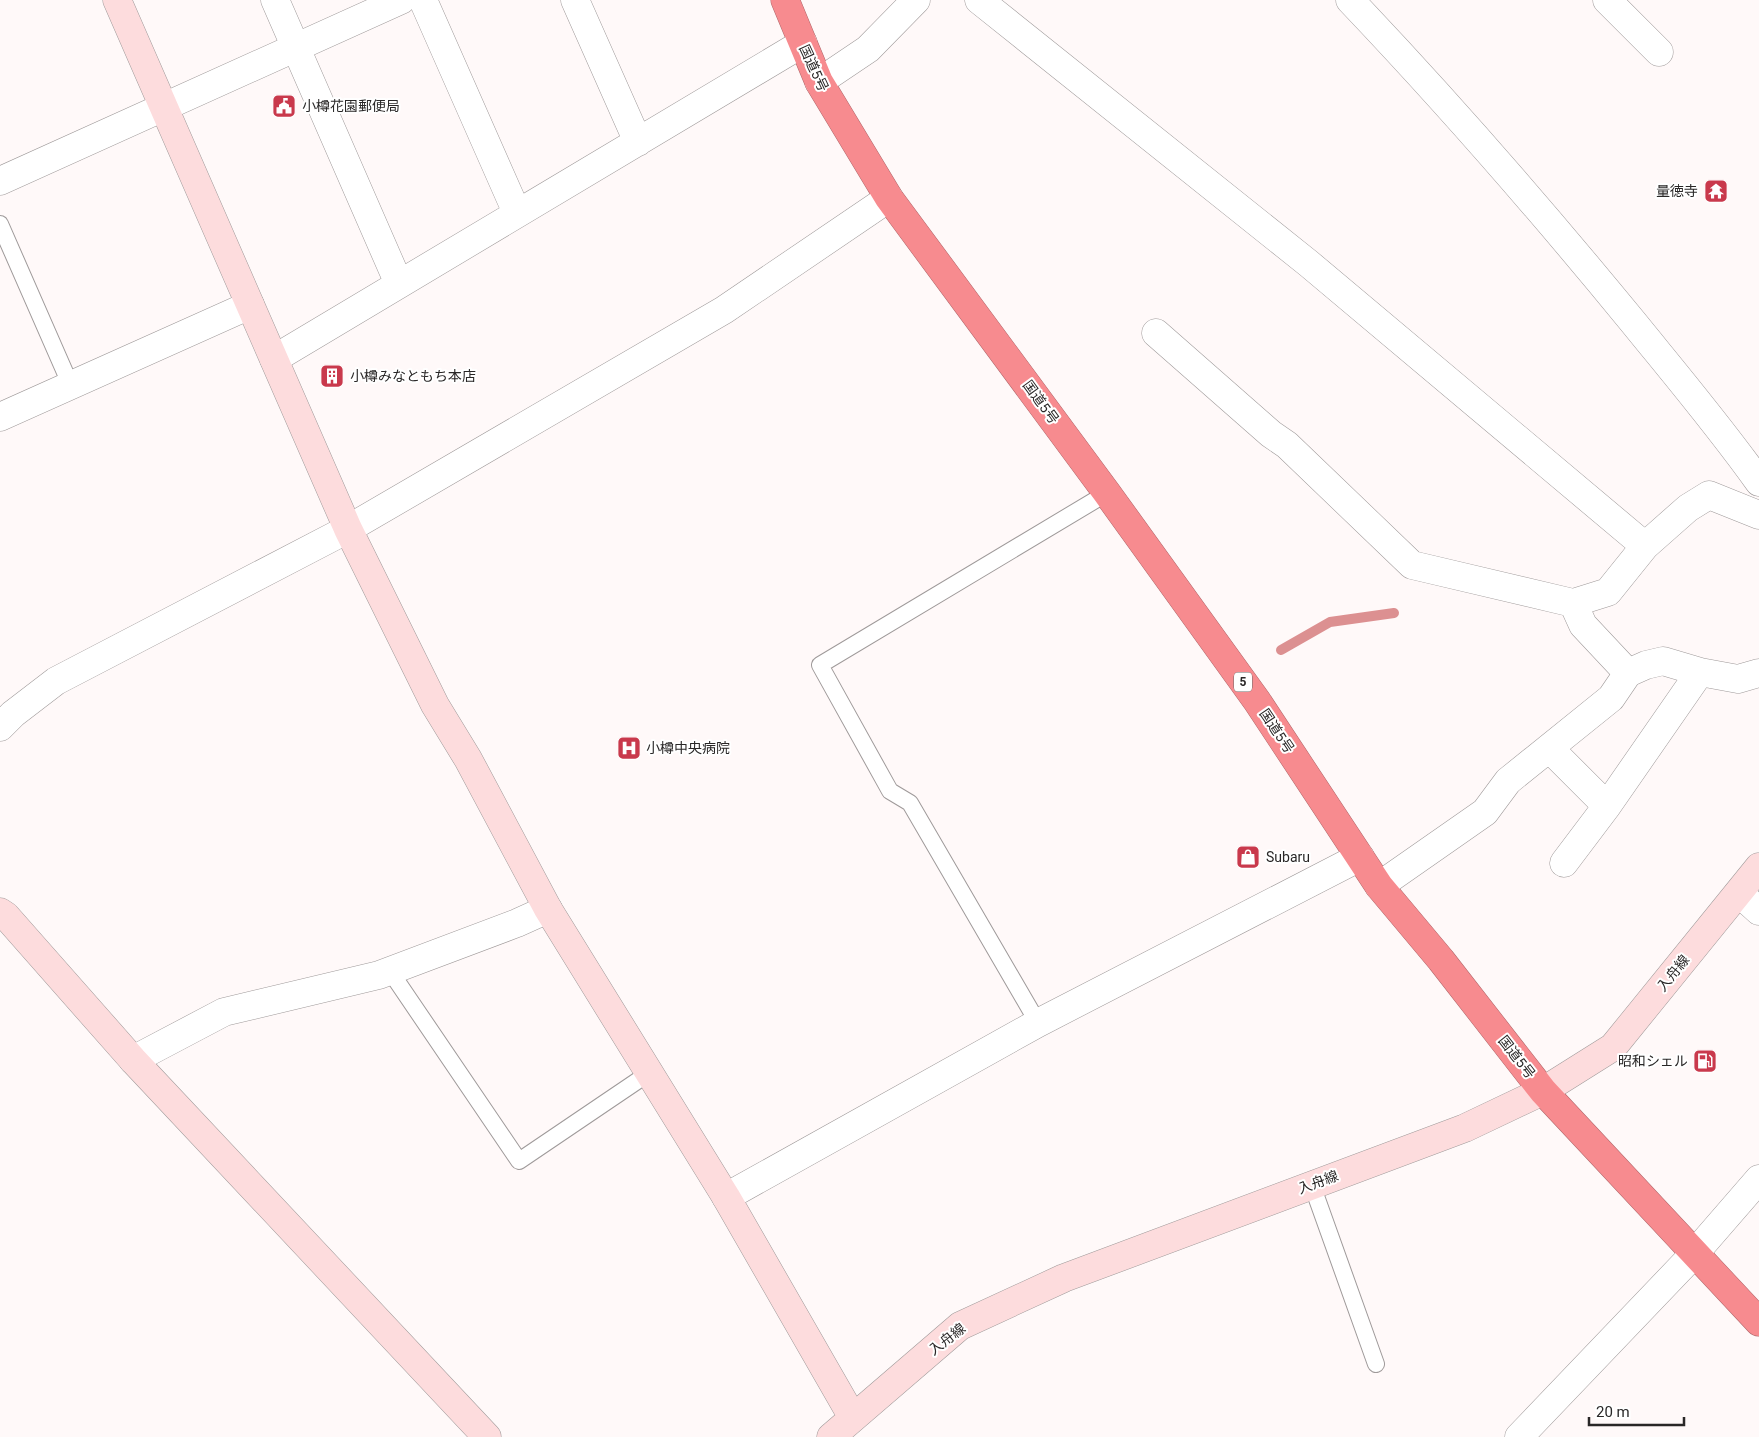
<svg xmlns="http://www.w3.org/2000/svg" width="1759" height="1437" font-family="Roboto,'Noto Sans JP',sans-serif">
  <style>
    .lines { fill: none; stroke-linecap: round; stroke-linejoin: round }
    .stream { stroke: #dc9091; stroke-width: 10 }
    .lane-casing { stroke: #9f9a9a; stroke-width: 18 }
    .street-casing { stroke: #9f9a9a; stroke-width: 29 }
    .secondary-casing { stroke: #9f9a9a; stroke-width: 29 }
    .highway-casing { stroke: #af686b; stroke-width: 29 }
    .lane { stroke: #fff; stroke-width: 16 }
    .street { stroke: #fff; stroke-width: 28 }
    .secondary { stroke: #fddcdd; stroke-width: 28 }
    .highway { stroke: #f78b8f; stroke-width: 28 }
    .labels { text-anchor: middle; stroke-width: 4; stroke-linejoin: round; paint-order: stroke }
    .shield { fill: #fff; stroke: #696868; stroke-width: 1 }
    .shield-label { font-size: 12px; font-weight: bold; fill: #292727 }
    .street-label { font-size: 14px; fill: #292727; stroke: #fff }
    .poi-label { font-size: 14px; fill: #292727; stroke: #fff; text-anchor: start }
  </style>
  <rect width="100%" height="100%" fill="#fff9f9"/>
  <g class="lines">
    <!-- stream -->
    <path class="stream" d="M 1281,650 L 1330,622 L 1394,613"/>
    <!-- lane casing -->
    <g class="lane-casing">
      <path id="lane" d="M 0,224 L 71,386
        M 390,971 L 519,1161 L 649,1073
        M 1038,1023 L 910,803 L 890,791 L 820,665 L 1107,493
        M 1312,1185 L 1376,1364"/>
    </g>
    <!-- street casing -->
    <g class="street-casing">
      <path id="street" d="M 275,0 L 399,284
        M 423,0 L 517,213
        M 575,0 L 638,142
        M 979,0 L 1308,263 L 1645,546 L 1688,508 L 1709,495 L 1759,515
        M 1350,0 C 1449,104 1542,211 1633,322 C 1676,375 1720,427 1759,482
        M 1607,0 L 1659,52
        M 819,82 L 868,49 L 916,0
        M 0,181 L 401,0
        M 1156,333 L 1271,434 L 1287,445 L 1412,565 L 1573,603 L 1608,592 L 1645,546
        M 274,359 L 803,43
        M 0,417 L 250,305
        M 1573,603 L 1583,625 L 1628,673
        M 0,727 L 13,714 L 56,681 L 348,529 L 724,310 L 889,198
        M 1549,748 L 1607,806
        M 1564,863 L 1607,806 L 1700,672
        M 1379,886 L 1485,812 L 1508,781 L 1611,698 L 1628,673 L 1646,665 L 1663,661 L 1700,672 L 1738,679 L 1759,673
        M 1739,893 L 1759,911
        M 133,1060 L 224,1012 L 379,975 L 517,923 L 548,909
        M 726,1197 L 1038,1023 L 1360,857
        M 1519,1437 L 1694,1254 L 1759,1179"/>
    </g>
    <!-- secondary casing -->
    <g class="secondary-casing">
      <path id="secondary" d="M 117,0 L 348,529 L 435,705 L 468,759 L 548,909 L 726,1197 L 853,1418
        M 0,912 L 6,916 L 133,1060 L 487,1437
        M 831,1437 L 960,1326 L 1064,1278 L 1465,1128 L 1543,1091 L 1613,1047 L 1759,867"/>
    </g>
    <!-- highway casing -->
    <g class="highway-casing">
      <path id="highway" d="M 785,0 L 819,82 L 889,198 L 1107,493 L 1257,701 L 1379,886 L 1441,960 L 1543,1091 L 1759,1322"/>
    </g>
    <!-- lane -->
    <use href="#lane" class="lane"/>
    <!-- street -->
    <use href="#street" class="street"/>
    <!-- secondary -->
    <use href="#secondary" class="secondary"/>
    <!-- highway -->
    <use href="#highway" class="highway"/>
  </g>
  <!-- icons -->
  <defs>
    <g id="civic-square" transform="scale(1.25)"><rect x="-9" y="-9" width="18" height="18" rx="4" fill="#c9394c" stroke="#fff"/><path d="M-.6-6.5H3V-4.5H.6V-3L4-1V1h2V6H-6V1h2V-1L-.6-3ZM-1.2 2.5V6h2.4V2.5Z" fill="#fff"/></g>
    <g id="temple-square" transform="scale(1.25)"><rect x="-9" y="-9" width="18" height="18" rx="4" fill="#c9394c" stroke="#fff"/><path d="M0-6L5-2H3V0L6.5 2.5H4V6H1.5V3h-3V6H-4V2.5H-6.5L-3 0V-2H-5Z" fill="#fff"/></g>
    <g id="building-square" transform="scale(1.25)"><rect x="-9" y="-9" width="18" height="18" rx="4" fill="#c9394c" stroke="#fff"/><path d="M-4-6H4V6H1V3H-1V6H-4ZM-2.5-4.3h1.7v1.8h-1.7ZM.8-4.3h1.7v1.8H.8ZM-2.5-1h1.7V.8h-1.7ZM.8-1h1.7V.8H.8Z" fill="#fff"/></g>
    <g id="hospital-square" transform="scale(1.25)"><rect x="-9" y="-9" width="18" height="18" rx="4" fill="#c9394c" stroke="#fff"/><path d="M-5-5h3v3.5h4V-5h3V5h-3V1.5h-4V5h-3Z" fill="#fff"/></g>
    <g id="shop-square" transform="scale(1.25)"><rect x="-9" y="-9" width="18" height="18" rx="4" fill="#c9394c" stroke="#fff"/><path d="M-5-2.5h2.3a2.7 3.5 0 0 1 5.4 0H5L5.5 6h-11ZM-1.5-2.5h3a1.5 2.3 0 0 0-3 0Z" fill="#fff"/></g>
    <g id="fuel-square" transform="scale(1.25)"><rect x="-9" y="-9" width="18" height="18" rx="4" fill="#c9394c" stroke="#fff"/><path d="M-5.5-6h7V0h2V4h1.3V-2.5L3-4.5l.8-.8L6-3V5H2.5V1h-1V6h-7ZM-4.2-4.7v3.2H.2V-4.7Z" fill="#fff"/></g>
  </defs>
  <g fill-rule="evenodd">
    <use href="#civic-square" x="284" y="106"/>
    <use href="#temple-square" x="1716" y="191"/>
    <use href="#building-square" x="332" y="376"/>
    <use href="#hospital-square" x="629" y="748"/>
    <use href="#shop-square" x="1248" y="857"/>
    <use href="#fuel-square" x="1705" y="1061"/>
  </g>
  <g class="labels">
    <!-- shield labels -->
    <rect class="shield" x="1234" y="672.5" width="18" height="19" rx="4"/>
    <g class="shield-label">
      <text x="1243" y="686">5</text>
    </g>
    <!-- street labels -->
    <g class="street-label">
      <text transform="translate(814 68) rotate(65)" y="5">国道5号</text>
      <text transform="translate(1041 402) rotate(54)" y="5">国道5号</text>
      <text transform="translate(1277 731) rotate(56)" y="5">国道5号</text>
      <text transform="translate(1673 973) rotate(-51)" y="5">入舟線</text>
      <text transform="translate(1517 1057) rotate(52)" y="5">国道5号</text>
      <text transform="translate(1318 1182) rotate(-20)" y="5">入舟線</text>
      <text transform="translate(947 1339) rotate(-38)" y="5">入舟線</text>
    </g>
    <!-- poi labels -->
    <g class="poi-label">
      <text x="302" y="111">小樽花園郵便局</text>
      <text x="1698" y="196" text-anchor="end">量徳寺</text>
      <text x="350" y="381">小樽みなともち本店</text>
      <text x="646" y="753">小樽中央病院</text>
      <text x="1266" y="862">Subaru</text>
      <text x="1688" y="1066" text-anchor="end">昭和シェル</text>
    </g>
  </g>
  <!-- scale -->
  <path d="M1589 1417v8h95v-8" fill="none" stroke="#292727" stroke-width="2.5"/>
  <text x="1596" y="1417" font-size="15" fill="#292727" stroke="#ffffff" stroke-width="4" paint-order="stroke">20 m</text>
</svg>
